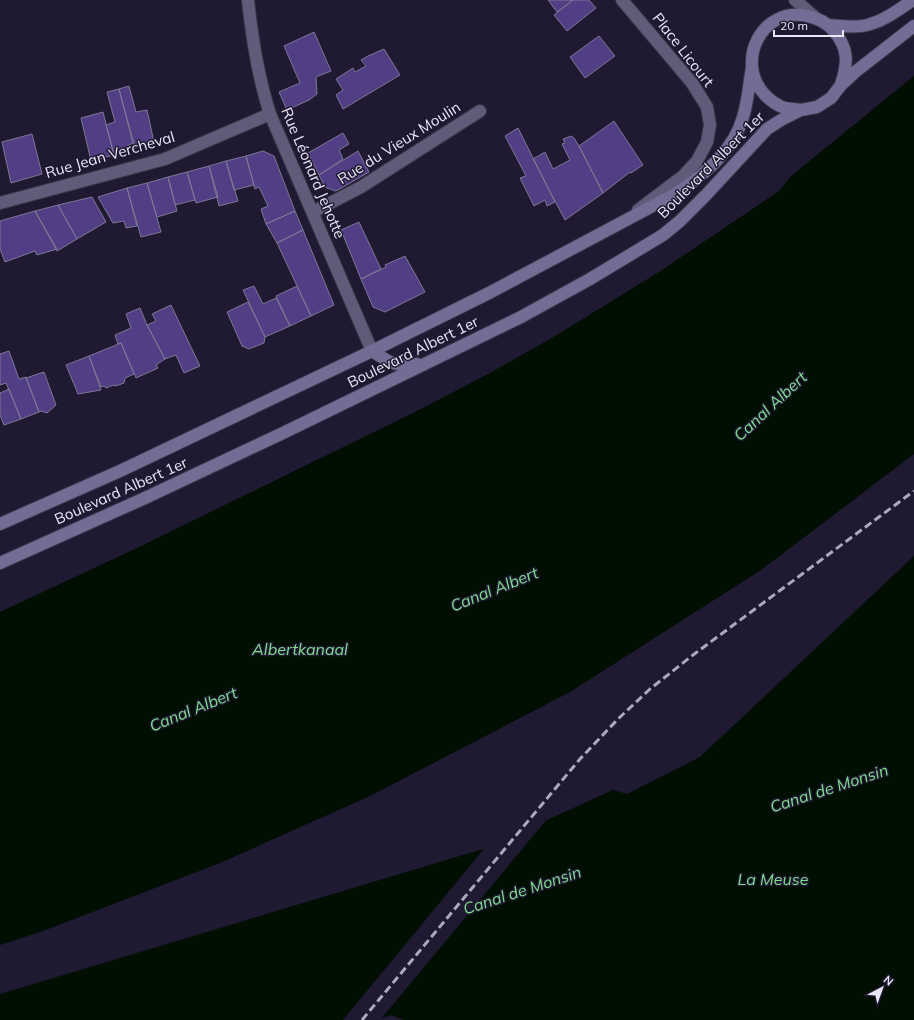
<svg xmlns="http://www.w3.org/2000/svg" width="914" height="1020" font-family="Mulish,sans-serif">
  <style>
    .water { fill: #000f01 }
    .pier { fill: #1f1931 }
    .building { fill: #523e85; stroke: #7d7795 }
    .lines { fill: none; stroke-linecap: round; stroke-linejoin: round }
    .minor-casing { stroke: #3a3649; stroke-width: 14 }
    .tertiary-casing { stroke: #3a3649; stroke-width: 14 }
    .secondary-casing { stroke: #3a3649; stroke-width: 14 }
    .minor { stroke: #605b78; stroke-width: 12 }
    .tertiary { stroke: #605b78; stroke-width: 12 }
    .secondary { stroke: #746c95; stroke-width: 12 }
    .rail { stroke: #aca9bc; stroke-width: 3; stroke-dasharray: 8 4; stroke-linecap: butt }
    .labels { text-anchor: middle; stroke-width: 3; stroke-linejoin: round; paint-order: stroke }
    .street-label { font-size: 15px; fill: #e9e6f7; stroke: #1f1931 }
    .water-label { font-size: 16px; font-style: italic; fill: #7fdd8d; stroke: #1f1931 }
  </style>
  <rect width="100%" height="100%" fill="#1f1931"/>
  <!-- water -->
  <path class="water" d="M 914,76 L 914,454 L 761,570 L 570,692 L 370,796 L 220,863 L 43,931 L 0,945 L 0,612 L 137,548 L 415,412 L 488,374 L 555,336 L 659,272 L 779,191 L 791,176 Z
    M 914,556 L 914,1020 L 404,1020 L 391,1015 L 375,1020 L 0,1020 L 0,994 L 483,849 L 613,790 L 627,794 L 700,757 Z"/>
  <!-- pier -->
  <path class="pier" d="M 548,818 L 380,1020 L 343,1020 L 488,844 Z"/>
  <!-- building -->
  <path class="building" d="M 548,0 L 573,0 L 557,12 Z
    M 573,0 L 589,0 L 596,8 L 567,31 L 554,15 Z
    M 314,32 L 331,71 L 316,77 L 317,94 L 309,100 L 287,110 L 279,92 L 300,83 L 284,46 Z
    M 599,36 L 615,56 L 585,78 L 570,57 Z
    M 384,49 L 400,75 L 343,109 L 336,95 L 343,90 L 336,79 L 353,68 L 355,72 L 366,66 L 361,60 L 368,56 Z
    M 129,86 L 136,112 L 147,110 L 154,142 L 135,148 L 119,89 Z
    M 119,89 L 133,143 L 127,146 L 129,151 L 114,155 L 106,125 L 115,122 L 107,92 Z
    M 103,112 L 114,155 L 91,161 L 81,118 Z
    M 614,121 L 643,165 L 631,173 L 630,172 L 603,193 L 579,146 Z
    M 518,128 L 555,202 L 547,206 L 545,200 L 534,206 L 520,178 L 526,176 L 505,136 Z
    M 343,133 L 349,144 L 339,150 L 343,159 L 319,175 L 308,153 Z
    M 32,134 L 42,174 L 11,183 L 2,142 Z
    M 571,136 L 574,138 L 579,146 L 603,193 L 565,220 L 533,159 L 545,152 L 553,169 L 570,160 L 562,144 L 565,143 L 563,139 Z
    M 263,151 L 274,156 L 295,211 L 266,224 L 261,209 L 268,206 L 259,187 L 255,189 L 246,156 Z
    M 358,151 L 369,172 L 338,190 L 335,191 L 325,187 L 319,175 Z
    M 246,156 L 254,185 L 234,190 L 226,161 Z
    M 226,161 L 238,201 L 219,206 L 209,166 Z
    M 209,166 L 218,197 L 196,203 L 187,172 Z
    M 187,172 L 195,200 L 175,205 L 168,177 Z
    M 168,177 L 177,211 L 157,217 L 147,183 Z
    M 147,183 L 161,232 L 141,237 L 127,188 Z
    M 127,188 L 137,226 L 126,228 L 124,221 L 113,223 L 98,197 Z
    M 92,197 L 106,222 L 77,239 L 58,205 Z
    M 58,205 L 77,239 L 57,251 L 35,211 Z
    M 35,211 L 57,249 L 37,255 L 35,251 L 5,262 L 0,249 L 0,221 Z
    M 295,211 L 303,230 L 277,243 L 266,224 Z
    M 359,222 L 381,269 L 361,279 L 341,230 Z
    M 303,230 L 334,305 L 311,316 L 277,243 Z
    M 405,256 L 425,292 L 385,312 L 373,307 L 361,279 L 386,267 L 385,265 Z
    M 254,286 L 263,304 L 276,298 L 290,326 L 265,337 L 243,290 Z
    M 297,286 L 311,316 L 290,326 L 276,296 Z
    M 248,302 L 265,337 L 264,343 L 249,349 L 242,346 L 227,312 Z
    M 171,305 L 200,366 L 184,373 L 176,355 L 165,359 L 147,325 L 156,321 L 152,314 Z
    M 140,308 L 147,325 L 165,359 L 156,365 L 158,368 L 136,378 L 121,343 L 118,344 L 115,335 L 131,328 L 126,314 Z
    M 121,343 L 134,374 L 125,378 L 124,383 L 116,386 L 114,385 L 106,388 L 104,386 L 101,387 L 89,356 Z
    M 9,351 L 19,379 L 26,377 L 39,412 L 21,419 L 6,383 L 0,385 L 0,354 Z
    M 89,356 L 101,390 L 78,394 L 66,365 Z
    M 44,372 L 56,405 L 47,413 L 41,411 L 39,412 L 26,378 Z
    M 9,389 L 21,419 L 4,425 L 0,415 L 0,393 Z"/>
  <g class="lines">
    <!-- minor casing -->
    <g class="minor-casing">
      <path id="minor" d="M 248,0 C 252,38 258,77 270,114 L 372,351
        M 622,0 L 692,83 L 707,107 L 710,125 L 707,142 L 697,161 L 683,176 L 638,210
        M 0,203 L 165,159 L 270,114
        M 313,212 L 361,187 L 480,111"/>
    </g>
    <!-- tertiary casing -->
    <g class="tertiary-casing">
      <path id="tertiary" d="M 795,0 L 816,18"/>
    </g>
    <!-- secondary casing -->
    <g class="secondary-casing">
      <path id="secondary" d="M 829,25 C 841,26 855,28 867,25 C 884,21 898,10 913,0
        M 801,110 C 796,109 790,109 785,108 C 778,106 770,100 765,95 C 734,62 762,6 807,16 C 818,18 826,22 833,30 C 849,48 848,63 841,84
        M 372,351 C 390,363 395,367 417,364
        M 0,524 L 120,471 L 372,351 L 489,293 L 677,193 C 705,174 734,150 743,117 C 748,101 749,84 752,67
        M 0,563 L 145,498 L 283,433 L 521,317 L 590,279 L 663,235 L 680,221 L 706,195 L 767,129 L 781,120 L 801,110 L 817,107 L 831,98 L 841,85 L 855,72 L 914,26"/>
    </g>
    <!-- minor -->
    <use href="#minor" class="minor"/>
    <!-- tertiary -->
    <use href="#tertiary" class="tertiary"/>
    <!-- secondary -->
    <use href="#secondary" class="secondary"/>
    <!-- rail -->
    <path class="rail" d="M 362,1020 L 549,796 L 580,759 L 618,719 L 650,689 L 693,655 L 914,491"/>
  </g>
  <g class="labels">
    <!-- street labels -->
    <g class="street-label">
      <text transform="translate(683 50) rotate(52)" y="5">Place Licourt</text>
      <text transform="translate(399 143) rotate(-32)" y="5">Rue du Vieux Moulin</text>
      <text transform="translate(110 155) rotate(-16)" y="5">Rue Jean Vercheval</text>
      <text transform="translate(711 165) rotate(-45)" y="5">Boulevard Albert 1er</text>
      <text transform="translate(313 173) rotate(67)" y="5">Rue Léonard Jehotte</text>
      <text transform="translate(413 352) rotate(-26)" y="5">Boulevard Albert 1er</text>
      <text transform="translate(121 491) rotate(-24)" y="5">Boulevard Albert 1er</text>
    </g>
    <!-- water labels -->
    <g class="water-label">
      <text transform="translate(770 406) rotate(-43)" y="6">Canal Albert</text>
      <text transform="translate(494 589) rotate(-22)" y="6">Canal Albert</text>
      <text x="300" y="655">Albertkanaal</text>
      <text transform="translate(193 709) rotate(-22)" y="6">Canal Albert</text>
      <text transform="translate(829 788) rotate(-18)" y="6">Canal de Monsin</text>
      <text x="773" y="885">La Meuse</text>
      <text transform="translate(522 890) rotate(-18)" y="6">Canal de Monsin</text>
    </g>
  </g>
  <!-- north arrow -->
  <g transform="translate(882 988) rotate(41)" stroke="#1f1931" stroke-width="3" paint-order="stroke">
  <path d="M0-3L7 15L0 10L-7 15Z" fill="#e9e6f7"/>
  <text y="-6" font-size="11" font-weight="bold" text-anchor="middle" fill="#e9e6f7">N</text>
  </g>
  <!-- scale -->
  <path d="M774 30v6h69v-6" fill="none" stroke="#e9e6f7" stroke-width="2"/>
  <text x="780" y="30" font-size="12" fill="#e9e6f7" stroke="#1f1931" stroke-width="3" paint-order="stroke">20 m</text>
</svg>
